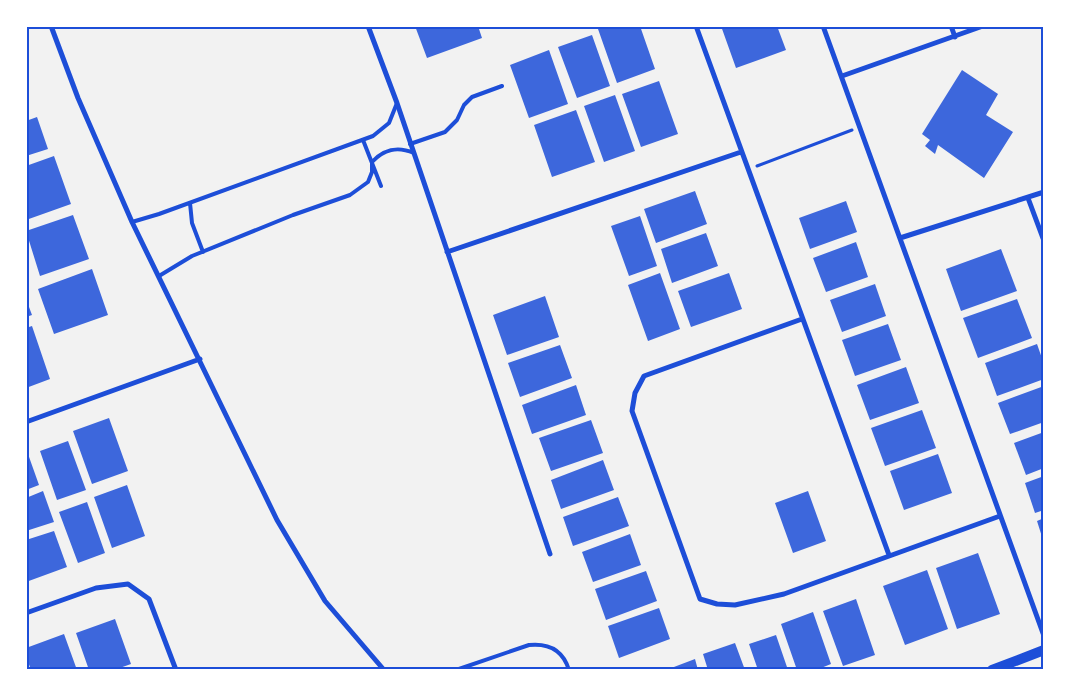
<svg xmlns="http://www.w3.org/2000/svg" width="1070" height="696" font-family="Bitter,serif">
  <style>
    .building { fill: #3d67dc }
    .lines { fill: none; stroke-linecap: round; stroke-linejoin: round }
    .path { stroke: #1d4ed8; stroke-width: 3 }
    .service { stroke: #1d4ed8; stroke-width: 4 }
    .minor { stroke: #1d4ed8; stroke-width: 5 }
    .secondary { stroke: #1d4ed8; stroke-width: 10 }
    .neatline { fill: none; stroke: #1d4ed8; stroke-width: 2 }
  </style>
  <rect width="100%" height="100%" fill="#f2f2f2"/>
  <!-- building -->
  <path class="building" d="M 415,26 L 478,26 L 482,38 L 427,58 Z
    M 604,26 L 640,26 L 655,69 L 617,83 L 598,29 Z
    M 721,26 L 777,26 L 786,50 L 736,68 Z
    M 592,35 L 610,86 L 577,98 L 558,47 Z
    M 549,50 L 568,104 L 529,118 L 510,65 Z
    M 962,70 L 998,94 L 986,115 L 1013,132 L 984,178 L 938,145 L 935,154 L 925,146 L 930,140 L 922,134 Z
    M 659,81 L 678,134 L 641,147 L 622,94 Z
    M 615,95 L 635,151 L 604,162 L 584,106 Z
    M 576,110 L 595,162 L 552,177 L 534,125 Z
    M 37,117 L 48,149 L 26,156 L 26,121 Z
    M 54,156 L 71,204 L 26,220 L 26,166 Z
    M 695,191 L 707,224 L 656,243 L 644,209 Z
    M 846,201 L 857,232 L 810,249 L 799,218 Z
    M 73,215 L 89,259 L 40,276 L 26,231 Z
    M 640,216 L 657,266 L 629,276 L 611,226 Z
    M 706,233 L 718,266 L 672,283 L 661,249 Z
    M 856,242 L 868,277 L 826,292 L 813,258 Z
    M 1001,249 L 1017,291 L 961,311 L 946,269 Z
    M 92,269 L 108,315 L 54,334 L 38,289 Z
    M 660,273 L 680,329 L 648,341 L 628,285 Z
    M 729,273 L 742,309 L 691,327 L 678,291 Z
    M 875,284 L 886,316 L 842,332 L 830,300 Z
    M 545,296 L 559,337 L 507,355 L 493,315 Z
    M 26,299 L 32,315 L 26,317 Z
    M 1017,299 L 1032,338 L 978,358 L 963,318 Z
    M 888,324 L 901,360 L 855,376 L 842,340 Z
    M 32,326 L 50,379 L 26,388 L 26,328 Z
    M 1037,344 L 1044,364 L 1044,379 L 997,396 L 985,363 Z
    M 560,345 L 572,378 L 520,397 L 508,363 Z
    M 906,367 L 919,403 L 870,420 L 857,385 Z
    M 576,385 L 586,415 L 532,434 L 522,405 Z
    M 1044,386 L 1044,422 L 1010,434 L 998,403 Z
    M 922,410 L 936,448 L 885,466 L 871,428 Z
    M 109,418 L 128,471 L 92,484 L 73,431 Z
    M 591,420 L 603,453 L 551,471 L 539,438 Z
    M 1044,432 L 1044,468 L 1026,475 L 1014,443 Z
    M 68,441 L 86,490 L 57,500 L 40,451 Z
    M 26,454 L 28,454 L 39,485 L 26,490 Z
    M 938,454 L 952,493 L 904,510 L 890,471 Z
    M 603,460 L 614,490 L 561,509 L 551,480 Z
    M 1044,476 L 1044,510 L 1035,513 L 1025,483 Z
    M 127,485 L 145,536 L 112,548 L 94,497 Z
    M 43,491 L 54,522 L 26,531 L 26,498 Z
    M 808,491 L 826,541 L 793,553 L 775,503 Z
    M 618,497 L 629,526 L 573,546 L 563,517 Z
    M 87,502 L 105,553 L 78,563 L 59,512 Z
    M 1044,518 L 1044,540 L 1043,540 L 1037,521 Z
    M 54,531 L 67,567 L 26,582 L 26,540 Z
    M 630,534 L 641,565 L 593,582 L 582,552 Z
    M 978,553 L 1000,614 L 957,629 L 936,568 Z
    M 927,570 L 948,629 L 905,645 L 883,586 Z
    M 646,571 L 657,601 L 606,620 L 595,589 Z
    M 856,599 L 875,655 L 843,666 L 823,611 Z
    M 659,608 L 670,639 L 619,658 L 608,626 Z
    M 813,612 L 831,664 L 816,670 L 797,670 L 781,624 Z
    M 115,619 L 131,664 L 114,670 L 89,670 L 76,633 Z
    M 64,634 L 77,670 L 31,670 L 26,656 L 26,648 Z
    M 776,635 L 788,670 L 758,670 L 749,644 Z
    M 735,643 L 745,670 L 708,670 L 703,654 Z
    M 695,659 L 698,670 L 666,670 Z"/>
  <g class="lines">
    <!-- path -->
    <path class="path" d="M 757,166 L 852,130"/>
    <!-- service -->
    <path class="service" d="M 363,140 L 381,186
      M 410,144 L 445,132 L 457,120 L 464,105 L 472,97 L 502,86
      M 190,203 L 192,223 L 203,252
      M 132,222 L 159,214 L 373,136 L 389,123 L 397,103
      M 159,276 L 192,256 L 293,215 L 350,195 L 368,182 L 372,172 L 372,162 C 384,149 397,146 414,153
      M 456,670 L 529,645 C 549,643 563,650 569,670"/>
    <!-- minor -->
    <path class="minor" d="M 51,26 L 78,98 L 132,222 L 277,520 L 325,601 L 384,670
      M 368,26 L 397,103 L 550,554
      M 696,26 L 889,555
      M 823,26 L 1044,636
      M 951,26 L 955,37
      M 842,76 L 983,26
      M 1028,198 L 1044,241
      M 900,238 L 1044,192
      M 447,252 L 741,152
      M 802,319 L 644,376 L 635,393 L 632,411 L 700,599 L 717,604 L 735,605 L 784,594 L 1000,516
      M 26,422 L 200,359
      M 26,613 L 96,588 L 128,584 L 149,599 L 176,670"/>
    <!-- secondary -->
    <path class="secondary" d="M 992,670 L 1044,650"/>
  </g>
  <!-- border -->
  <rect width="1070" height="696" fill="none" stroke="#ffffff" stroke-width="55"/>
  <rect x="28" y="28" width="1014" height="640" class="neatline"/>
</svg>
